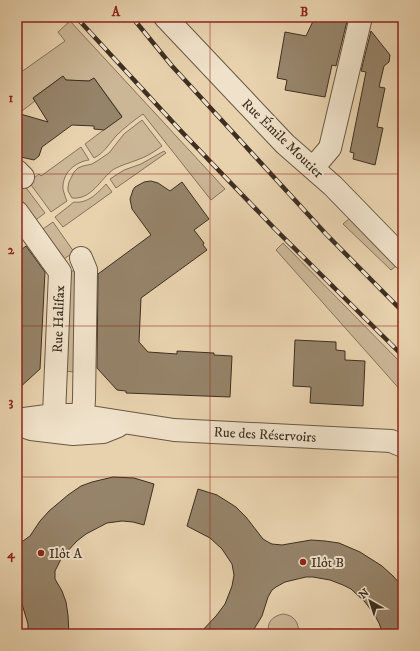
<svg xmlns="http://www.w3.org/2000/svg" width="420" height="651" font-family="'IM FELL DW Pica',serif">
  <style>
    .green { fill: #cbb696; stroke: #84725c }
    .building { fill: #96846a; stroke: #3e2f21 }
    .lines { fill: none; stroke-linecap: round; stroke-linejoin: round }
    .street-casing { stroke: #685844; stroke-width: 24 }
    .street { stroke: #f0e2ca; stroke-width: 22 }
    .rail-casing { stroke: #3e2f21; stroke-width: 4.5 }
    .rail { stroke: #f0e2ca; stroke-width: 3; stroke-dasharray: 9; stroke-linecap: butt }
    .grid { fill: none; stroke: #8f2418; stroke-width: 1; stroke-opacity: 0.55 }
    .poi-dot { fill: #8f2418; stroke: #f0e2ca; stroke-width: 1.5 }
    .labels { text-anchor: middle; stroke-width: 4; stroke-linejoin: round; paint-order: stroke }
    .street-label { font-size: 14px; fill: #3e2f21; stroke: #f0e2ca }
    .poi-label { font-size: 14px; fill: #3e2f21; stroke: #f0e2ca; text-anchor: start }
    .neatline { fill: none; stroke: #8f2418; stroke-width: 1.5 }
    .grid-label { font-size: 13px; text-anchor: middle; font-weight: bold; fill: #8f2418 }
  </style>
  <rect width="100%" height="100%" fill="#e8d2ae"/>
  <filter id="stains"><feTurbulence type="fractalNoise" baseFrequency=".005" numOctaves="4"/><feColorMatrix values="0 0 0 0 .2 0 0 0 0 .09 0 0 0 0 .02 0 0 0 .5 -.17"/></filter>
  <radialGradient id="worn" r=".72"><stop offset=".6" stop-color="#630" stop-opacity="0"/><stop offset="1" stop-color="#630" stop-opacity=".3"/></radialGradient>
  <!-- green -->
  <path class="green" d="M 70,21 L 225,189 L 211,200 L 143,114 C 134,120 124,128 116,136 C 109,144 104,153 94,158 L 85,144 L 122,116 L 94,78 L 89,81 L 66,80 L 63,76 L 33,98 L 35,101 L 18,114 L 17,113 L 17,75 L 65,41 L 58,32 Z
    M 142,120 L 162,146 C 154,152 146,157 137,160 C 129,163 122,165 114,169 C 100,179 92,200 72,198 L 68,191 L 68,187 L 69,182 L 74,172 L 78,168 L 83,166 L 92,164 L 97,161 L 109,153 L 124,134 Z
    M 81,147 L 89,160 C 75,162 62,173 63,189 C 64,193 65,197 67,201 L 51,212 L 29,182 L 39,174 L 41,176 Z
    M 164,151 L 166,153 L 116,188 L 110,179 L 124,170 L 141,164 Z
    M 106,184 L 112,192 L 63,227 L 55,217 L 74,202 C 87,204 98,193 106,184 Z
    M 24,185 L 45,213 L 33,222 L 17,201 L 17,190 Z
    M 351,217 L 377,244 L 396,266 L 391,270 L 343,224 Z
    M 53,222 L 74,252 L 61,261 L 40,231 Z
    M 283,243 L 403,365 L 403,393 L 276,250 Z
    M 65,271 L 80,271 L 76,372 L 61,371 Z
    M 283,614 C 294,615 300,623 298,634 L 269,634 C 266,623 272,616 283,614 Z
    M 329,629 L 335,630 L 340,634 L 322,634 L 324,631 Z"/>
  <!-- building -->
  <path class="building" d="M 315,17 L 348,17 L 336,66 L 332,65 L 325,97 L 285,90 L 287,80 L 277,78 L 285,32 L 306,36 Z
    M 371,31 L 390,55 L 389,62 L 384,66 L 379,87 L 385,88 L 377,127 L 383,128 L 375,165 L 353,159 L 354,153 L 350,152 L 366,72 L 361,71 Z
    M 63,76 L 66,80 L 89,81 L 94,78 L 122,117 L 104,130 L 94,129 L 94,126 L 72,125 L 42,147 L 39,156 L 34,160 L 17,156 L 17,113 L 48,122 L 33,98 Z
    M 151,181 L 158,183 L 170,191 L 182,182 L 209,219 L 194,230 L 204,243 L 203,245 L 207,250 L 141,298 L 139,342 L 148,352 L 177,354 L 177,351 L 214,353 L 214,355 L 232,356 L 230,397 L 126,393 L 126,391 L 117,390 L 97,368 L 98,274 L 151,235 L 132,209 L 130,199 L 133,190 L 135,187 L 144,182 Z
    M 26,246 L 45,272 L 40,369 L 17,390 L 17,253 Z
    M 295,340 L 336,342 L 336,350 L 345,351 L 345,360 L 365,361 L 363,406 L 310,403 L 311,387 L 293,386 Z
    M 113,477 L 134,478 L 154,484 L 144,525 L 133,522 L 122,521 L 107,523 L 86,534 L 77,541 L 62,557 L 55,571 L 55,579 L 62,591 L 66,602 L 68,615 L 69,634 L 28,634 L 28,624 L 22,604 L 17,594 L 17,544 L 23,541 L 30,536 L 40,521 L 49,511 L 68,495 L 81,486 L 92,482 Z
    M 198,489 L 217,495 L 236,507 L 246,517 L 263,539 L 268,542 L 272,544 L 282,545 L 311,540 L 325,541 L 339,543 L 360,552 L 382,566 L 393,576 L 403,587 L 403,634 L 383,634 L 379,623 L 374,614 L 365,602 L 351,589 L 343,585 L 330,580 L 313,577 L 306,577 L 285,582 L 276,587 L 272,590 L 268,597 L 262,616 L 251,634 L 199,634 L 216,616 L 225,604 L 232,586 L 234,575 L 232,564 L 222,549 L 210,538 L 187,526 Z"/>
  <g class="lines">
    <!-- street casing -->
    <g class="street-casing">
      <path id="street" d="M 165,17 L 285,144 L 333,186 L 403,258
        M 313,168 L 330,148 L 361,17
        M 17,171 L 23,177
        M 17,212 L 60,272 L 54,415
        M 81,258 L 86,270 L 84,399 L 83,416
        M 17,420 L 54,415 L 78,415 L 174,430 L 391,441 L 403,446
        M 20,425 L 31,429 L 73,434 L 103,432 L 118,426"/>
    </g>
    <!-- street -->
    <use href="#street" class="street"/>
    <!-- rail casing -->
    <g class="rail-casing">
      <path id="rail" d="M 76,17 L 181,131 L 275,229 L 403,356
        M 132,17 L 172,66 L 326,234 L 403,312"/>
    </g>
    <!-- rail -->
    <use href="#rail" class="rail"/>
  </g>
  <!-- grid -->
  <path class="grid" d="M 210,17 L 210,634M 17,174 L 403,174M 17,326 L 403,326M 17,477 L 403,477"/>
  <!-- markers -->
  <g class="poi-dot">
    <circle cx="41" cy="553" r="4"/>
    <circle cx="303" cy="562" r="4"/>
  </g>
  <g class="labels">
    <!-- street labels -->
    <g class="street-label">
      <text transform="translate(283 138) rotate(44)" y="5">Rue Émile Moutier</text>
      <text transform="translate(58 319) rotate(-88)" y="5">Rue Halifax</text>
      <text transform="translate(265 434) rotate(3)" y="5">Rue des Réservoirs</text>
    </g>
    <!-- poi labels -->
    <g class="poi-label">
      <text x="49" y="558">Ilôt A</text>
      <text x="311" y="567">Ilôt B</text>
    </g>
  </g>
  <!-- margin -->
  <rect width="420" height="651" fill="none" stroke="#e8d2ae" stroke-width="44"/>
  <!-- north arrow -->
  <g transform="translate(370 601) rotate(321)" stroke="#f0e2ca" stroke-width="3" paint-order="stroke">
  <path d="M0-3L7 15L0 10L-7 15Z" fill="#3e2f21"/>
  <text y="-6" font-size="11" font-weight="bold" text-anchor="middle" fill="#3e2f21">N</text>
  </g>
  <rect x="22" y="22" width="376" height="607" class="neatline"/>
  <g class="grid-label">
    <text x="116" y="16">A</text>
    <text x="304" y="16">B</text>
    <text x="11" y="102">1</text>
    <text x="11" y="254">2</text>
    <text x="11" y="406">3</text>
    <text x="11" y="558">4</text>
  </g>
  <rect width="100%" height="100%" filter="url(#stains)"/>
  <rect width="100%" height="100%" fill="url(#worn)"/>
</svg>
